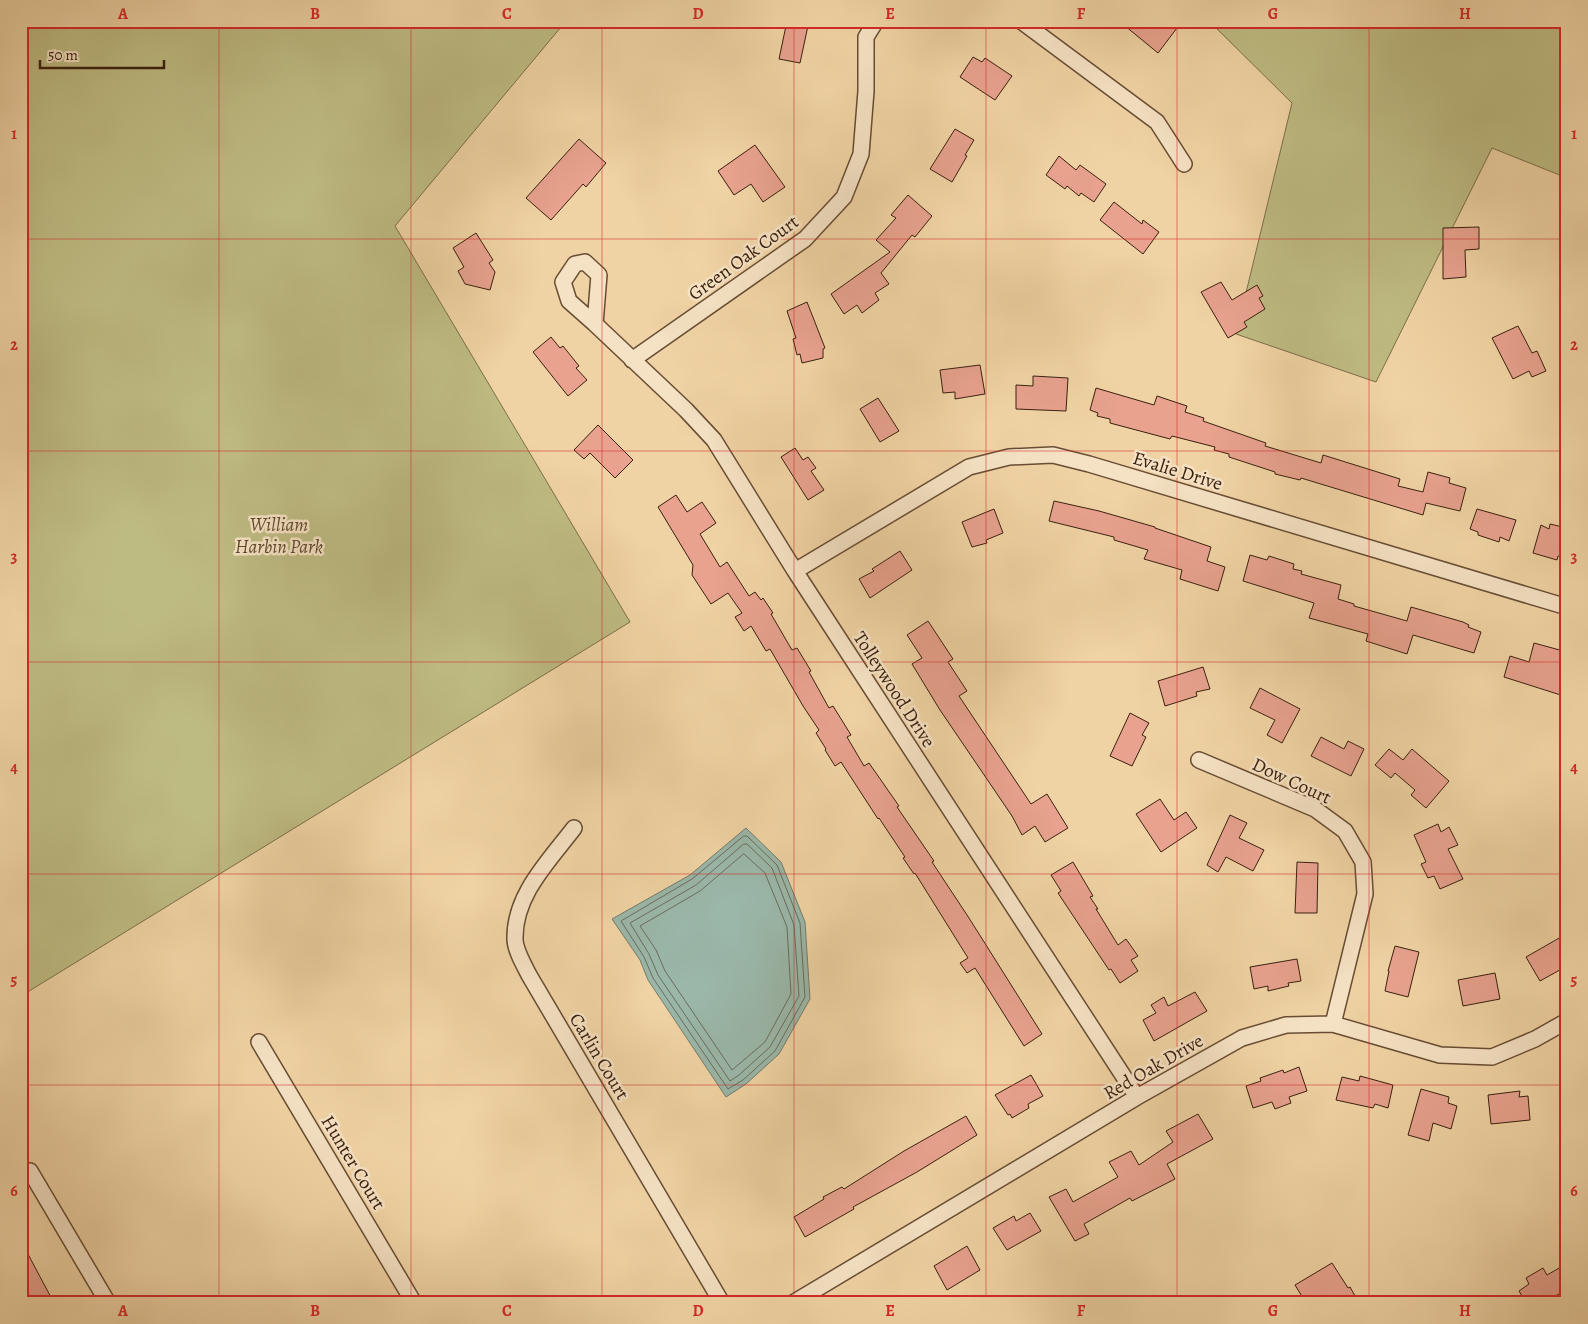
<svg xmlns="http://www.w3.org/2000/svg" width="1588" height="1324" font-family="Alegreya,serif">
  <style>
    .green { fill: #bebb82; stroke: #7c6e48 }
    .water { fill: #9ab7a9; stroke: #747b6b }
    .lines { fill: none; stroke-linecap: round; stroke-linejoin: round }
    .shore { stroke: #6a6c5c; stroke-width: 1 }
    .building { fill: #e8a28e; stroke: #3a200f }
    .minor-casing { stroke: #684d34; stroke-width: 18 }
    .minor { stroke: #f5e2c4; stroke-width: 15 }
    .grid { fill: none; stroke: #d62828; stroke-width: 1; stroke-opacity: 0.55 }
    .labels { text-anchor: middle; stroke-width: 5; stroke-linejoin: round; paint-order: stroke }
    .street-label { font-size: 19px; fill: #3a200f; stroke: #f5e2c4 }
    .park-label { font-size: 19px; font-style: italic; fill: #5b472c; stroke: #f5e2c4 }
    .neatline { fill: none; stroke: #d62828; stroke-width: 2 }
    .grid-label { font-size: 16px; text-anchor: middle; font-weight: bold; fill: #d62828 }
  </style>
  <rect width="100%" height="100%" fill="#f0d3a4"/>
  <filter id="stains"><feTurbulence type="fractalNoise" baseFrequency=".004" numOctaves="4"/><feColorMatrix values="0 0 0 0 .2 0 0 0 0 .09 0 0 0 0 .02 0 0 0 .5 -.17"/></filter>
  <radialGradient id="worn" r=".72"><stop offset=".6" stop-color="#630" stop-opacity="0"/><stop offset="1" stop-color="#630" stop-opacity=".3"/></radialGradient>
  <!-- green -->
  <path class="green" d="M 21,21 L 566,21 L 395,226 L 630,622 L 21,996 Z
    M 1209,21 L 1567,21 L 1567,178 L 1492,148 L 1376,382 L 1236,334 L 1292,103 Z"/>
  <!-- water -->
  <path class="water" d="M 746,828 L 781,862 L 805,922 L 810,999 L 779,1054 L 746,1084 L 726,1097 L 648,980 L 640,960 L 612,919 L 690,875 Z"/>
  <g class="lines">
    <!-- shore -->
    <path class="shore" d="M 744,836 L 747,836 L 777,865 L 800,923 L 805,997 L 775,1051 L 743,1080 L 728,1089 L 653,978 L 644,957 L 621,921 L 692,879 Z
      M 744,844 L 747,844 L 772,868 L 794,925 L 799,996 L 770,1047 L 739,1075 L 730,1081 L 658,975 L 649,954 L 630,923 L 696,885 Z
      M 744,854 L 765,873 L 787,927 L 791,994 L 765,1042 L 732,1070 L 665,971 L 656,950 L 640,926 L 700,891 Z"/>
  </g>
  <!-- building -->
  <path class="building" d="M 787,21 L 809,21 L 800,63 L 779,59 Z
    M 1119,21 L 1168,21 L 1177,28 L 1158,53 Z
    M 973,57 L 982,62 L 985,58 L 1012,76 L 995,100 L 960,77 Z
    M 955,129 L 974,140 L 965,155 L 967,156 L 952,182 L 930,169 Z
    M 579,139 L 606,163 L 586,187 L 583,184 L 551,220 L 526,198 Z
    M 755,145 L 785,187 L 763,202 L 751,184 L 734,195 L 718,171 Z
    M 1059,156 L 1076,170 L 1080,165 L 1106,184 L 1094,202 L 1081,193 L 1079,196 L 1067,186 L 1065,189 L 1046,175 Z
    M 908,195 L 932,216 L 915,237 L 912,235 L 881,273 L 889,284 L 875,293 L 879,300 L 862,313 L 857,305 L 844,314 L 831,294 L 890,252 L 876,240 L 896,218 L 891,215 Z
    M 1114,202 L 1142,224 L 1143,220 L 1159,232 L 1143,254 L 1100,220 Z
    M 1479,227 L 1479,249 L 1465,250 L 1466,277 L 1443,279 L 1443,228 Z
    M 476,233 L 493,260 L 489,263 L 495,272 L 490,290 L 465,284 L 458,271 L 464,267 L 453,248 Z
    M 1221,282 L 1232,300 L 1257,285 L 1263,296 L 1259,298 L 1265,309 L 1244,322 L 1247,327 L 1228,338 L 1201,292 Z
    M 807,302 L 825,348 L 823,349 L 823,358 L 802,363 L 800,354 L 797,355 L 793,339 L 796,338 L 787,311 Z
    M 1518,326 L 1532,353 L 1537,351 L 1546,371 L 1532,377 L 1529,371 L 1513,379 L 1492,338 Z
    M 551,337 L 560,348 L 563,346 L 579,366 L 576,368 L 587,380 L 568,396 L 533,352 Z
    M 980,365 L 985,394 L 955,399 L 955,392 L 943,393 L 940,370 Z
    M 1033,376 L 1068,378 L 1066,411 L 1016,409 L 1016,385 L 1033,386 Z
    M 1096,388 L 1154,405 L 1157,396 L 1187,406 L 1185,412 L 1204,418 L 1203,421 L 1266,443 L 1265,446 L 1321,463 L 1323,455 L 1400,479 L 1398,486 L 1423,492 L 1428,472 L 1450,478 L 1449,483 L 1466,488 L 1460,511 L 1426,503 L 1423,515 L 1301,478 L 1300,480 L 1275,474 L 1275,472 L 1229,457 L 1229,454 L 1214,450 L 1215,447 L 1172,436 L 1170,439 L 1110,423 L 1110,419 L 1097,416 L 1098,413 L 1090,410 Z
    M 878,398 L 899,431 L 880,442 L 860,409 Z
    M 598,425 L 633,460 L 615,478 L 590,453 L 584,459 L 574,450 Z
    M 795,448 L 803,460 L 808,457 L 816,468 L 811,471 L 824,490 L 808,500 L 781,457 Z
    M 676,495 L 687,512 L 702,502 L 716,523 L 700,534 L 720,567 L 727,562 L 749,596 L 755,592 L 761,600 L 763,598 L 773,613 L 771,614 L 792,650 L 797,648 L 811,671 L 809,672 L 829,708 L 833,706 L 851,735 L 847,737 L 864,766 L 869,763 L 899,806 L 897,807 L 934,861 L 932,862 L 969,918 L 1042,1034 L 1024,1046 L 975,968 L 967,973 L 960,963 L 968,958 L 915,873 L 914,874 L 903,858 L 905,857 L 879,818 L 878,819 L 841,762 L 835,766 L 825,750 L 826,749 L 816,733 L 819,730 L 803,706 L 770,649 L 766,651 L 751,626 L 744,631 L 735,617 L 742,613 L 728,593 L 711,604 L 692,575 L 693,565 L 658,507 Z
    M 1054,501 L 1099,511 L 1155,527 L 1155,528 L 1211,547 L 1207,561 L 1225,567 L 1218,591 L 1180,579 L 1182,570 L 1144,559 L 1148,550 L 1114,540 L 1114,537 L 1049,521 Z
    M 994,509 L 1003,533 L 986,540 L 987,543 L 972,547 L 962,522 Z
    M 1477,509 L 1516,520 L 1509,541 L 1500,537 L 1499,542 L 1478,535 L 1478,532 L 1470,529 Z
    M 1550,524 L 1567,528 L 1567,559 L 1558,556 L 1557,560 L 1533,553 L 1541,525 L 1549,529 Z
    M 900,551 L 912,570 L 870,598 L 859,579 L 874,571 L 872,569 Z
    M 1250,555 L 1267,560 L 1269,556 L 1294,564 L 1293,569 L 1302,571 L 1301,574 L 1341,585 L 1338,599 L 1354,604 L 1354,606 L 1407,621 L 1411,607 L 1463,622 L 1469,625 L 1468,627 L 1481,632 L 1474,653 L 1413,635 L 1407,654 L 1366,641 L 1368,634 L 1309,618 L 1314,603 L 1243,581 Z
    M 928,621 L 953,659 L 948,662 L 967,691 L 959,696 L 1031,804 L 1047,794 L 1068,828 L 1045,842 L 1035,826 L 1022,835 L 1012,816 L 940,710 L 912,664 L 922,658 L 907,635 Z
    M 1534,643 L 1567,652 L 1567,697 L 1504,677 L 1510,656 L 1529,662 Z
    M 1203,667 L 1210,689 L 1196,692 L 1197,696 L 1165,706 L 1158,681 Z
    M 1260,688 L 1300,709 L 1282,743 L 1267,735 L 1275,720 L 1250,708 Z
    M 1130,713 L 1149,723 L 1142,735 L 1146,737 L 1132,766 L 1110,756 Z
    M 1321,737 L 1344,749 L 1348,741 L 1364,749 L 1351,776 L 1311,756 Z
    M 1389,749 L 1403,760 L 1412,749 L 1449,781 L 1426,808 L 1411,795 L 1415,790 L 1395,773 L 1391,778 L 1375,765 Z
    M 1160,799 L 1174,820 L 1186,812 L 1197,828 L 1161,852 L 1136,814 Z
    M 1230,815 L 1247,823 L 1239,838 L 1264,850 L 1253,871 L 1226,857 L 1218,872 L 1207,865 Z
    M 1438,824 L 1441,832 L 1449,827 L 1458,845 L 1448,849 L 1463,879 L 1440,889 L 1434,876 L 1428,878 L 1421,864 L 1426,862 L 1414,835 Z
    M 1073,862 L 1093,896 L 1090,897 L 1098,909 L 1096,909 L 1118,945 L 1126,939 L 1138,956 L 1131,960 L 1138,971 L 1120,983 L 1111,969 L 1109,970 L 1058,893 L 1061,891 L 1051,875 Z
    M 1297,862 L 1318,863 L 1317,913 L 1295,913 Z
    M 1561,937 L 1567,948 L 1567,966 L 1540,981 L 1526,957 Z
    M 1395,946 L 1419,952 L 1408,997 L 1385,991 L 1389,971 L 1388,971 Z
    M 1297,959 L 1301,981 L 1288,983 L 1289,986 L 1268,991 L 1268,986 L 1254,989 L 1250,967 Z
    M 1495,973 L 1500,999 L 1463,1006 L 1458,980 Z
    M 1195,992 L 1207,1011 L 1154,1041 L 1143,1020 L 1156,1013 L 1151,1005 L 1164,997 L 1168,1006 Z
    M 1299,1067 L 1307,1091 L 1289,1097 L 1291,1103 L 1275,1109 L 1272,1102 L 1253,1108 L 1246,1086 L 1261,1081 L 1260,1078 L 1283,1070 L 1284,1073 Z
    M 1031,1075 L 1043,1096 L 1028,1104 L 1029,1108 L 1012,1118 L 1010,1114 L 1008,1115 L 995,1095 Z
    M 1360,1076 L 1393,1085 L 1388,1108 L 1375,1104 L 1373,1108 L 1336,1100 L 1342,1077 L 1359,1081 Z
    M 1421,1089 L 1449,1097 L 1448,1103 L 1457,1106 L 1451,1129 L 1433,1123 L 1429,1141 L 1408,1135 Z
    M 1520,1091 L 1519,1097 L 1528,1096 L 1530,1120 L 1491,1124 L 1488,1095 Z
    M 1198,1114 L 1213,1139 L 1167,1164 L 1175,1179 L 1132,1201 L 1130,1198 L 1084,1224 L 1089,1234 L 1075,1241 L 1049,1197 L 1066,1189 L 1073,1202 L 1118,1177 L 1109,1162 L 1131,1151 L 1139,1165 L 1173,1142 L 1166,1131 Z
    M 966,1116 L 977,1135 L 917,1172 L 853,1207 L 854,1209 L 805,1237 L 794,1217 L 824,1199 L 823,1197 L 842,1187 L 844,1189 L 904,1151 Z
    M 1030,1213 L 1041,1231 L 1007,1250 L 993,1228 L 1014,1216 L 1016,1221 Z
    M 21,1241 L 54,1303 L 28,1303 L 21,1292 Z
    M 967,1246 L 980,1270 L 947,1290 L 934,1266 Z
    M 1332,1263 L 1348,1288 L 1350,1287 L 1359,1303 L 1306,1303 L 1295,1285 Z
    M 1561,1267 L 1567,1277 L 1567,1289 L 1544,1303 L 1526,1303 L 1519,1291 L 1529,1284 L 1526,1278 L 1543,1268 L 1547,1275 Z"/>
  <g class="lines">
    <!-- minor casing -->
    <g class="minor-casing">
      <path id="minor" d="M 1021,21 L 1157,122 L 1184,164
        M 595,324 L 569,301 L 563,282 L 575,264 L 585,262 L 599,275 L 595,324 L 686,410 L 714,440 L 795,571 L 1137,1097
        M 632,360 L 805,239 L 844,197 L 861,154 L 866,91 L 866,37 L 876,21
        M 795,571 L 969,467 L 1009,457 L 1053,455 L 1089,464 L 1567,607
        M 1199,760 L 1315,809 L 1345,831 L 1363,862 L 1365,894 L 1333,1024
        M 574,828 C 549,861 514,895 515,939 C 515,950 524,965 529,975 L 722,1303
        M 259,1042 L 414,1303
        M 30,1171 L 108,1303
        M 793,1303 L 1137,1097 L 1242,1038 L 1286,1025 L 1333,1024 L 1440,1055 L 1492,1057 L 1535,1039 L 1567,1021"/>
    </g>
    <!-- minor -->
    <use href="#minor" class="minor"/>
  </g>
  <!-- grid -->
  <path class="grid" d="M 219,21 L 219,1303M 411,21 L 411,1303M 602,21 L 602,1303M 794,21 L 794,1303M 986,21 L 986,1303M 1177,21 L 1177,1303M 1369,21 L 1369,1303M 21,239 L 1567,239M 21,451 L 1567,451M 21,662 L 1567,662M 21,874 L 1567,874M 21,1085 L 1567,1085"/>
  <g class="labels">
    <!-- street labels -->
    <g class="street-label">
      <text transform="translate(743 257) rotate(-36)" y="7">Green Oak Court</text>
      <text transform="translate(1178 470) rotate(17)" y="7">Evalie Drive</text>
      <text transform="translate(895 689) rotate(57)" y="7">Tolleywood Drive</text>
      <text transform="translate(1292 780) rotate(25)" y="7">Dow Court</text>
      <text transform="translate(600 1056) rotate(59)" y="7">Carlin Court</text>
      <text transform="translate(1153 1066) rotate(-30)" y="7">Red Oak Drive</text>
      <text transform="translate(354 1162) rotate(59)" y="7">Hunter Court</text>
    </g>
    <!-- park labels -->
    <g class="park-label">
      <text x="279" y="531">William<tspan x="279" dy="22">Harbin Park</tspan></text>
    </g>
  </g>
  <!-- margin -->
  <rect width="1588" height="1324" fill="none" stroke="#f0d3a4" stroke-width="55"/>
  <!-- scale -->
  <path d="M40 60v8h124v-8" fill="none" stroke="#3a200f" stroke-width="2.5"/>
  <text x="48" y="60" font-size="15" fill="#3a200f" stroke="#f5e2c4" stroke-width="4" paint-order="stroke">50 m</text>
  <rect x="28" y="28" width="1532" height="1268" class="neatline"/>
  <g class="grid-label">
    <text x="123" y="19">A</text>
    <text x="315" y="19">B</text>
    <text x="507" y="19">C</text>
    <text x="698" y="19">D</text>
    <text x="890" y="19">E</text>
    <text x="1081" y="19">F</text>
    <text x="1273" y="19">G</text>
    <text x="1465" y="19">H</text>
    <text x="14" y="139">1</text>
    <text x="1574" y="139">1</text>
    <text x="14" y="350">2</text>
    <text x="1574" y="350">2</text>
    <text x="14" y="562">3</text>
    <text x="1574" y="562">3</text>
    <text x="14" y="773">4</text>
    <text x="1574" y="773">4</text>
    <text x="14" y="985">5</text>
    <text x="1574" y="985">5</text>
    <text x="14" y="1196">6</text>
    <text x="1574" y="1196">6</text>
    <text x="123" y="1316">A</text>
    <text x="315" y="1316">B</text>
    <text x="507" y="1316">C</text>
    <text x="698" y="1316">D</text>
    <text x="890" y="1316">E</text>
    <text x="1081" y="1316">F</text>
    <text x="1273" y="1316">G</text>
    <text x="1465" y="1316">H</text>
  </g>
  <rect width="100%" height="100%" filter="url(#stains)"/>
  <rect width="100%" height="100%" fill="url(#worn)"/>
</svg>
